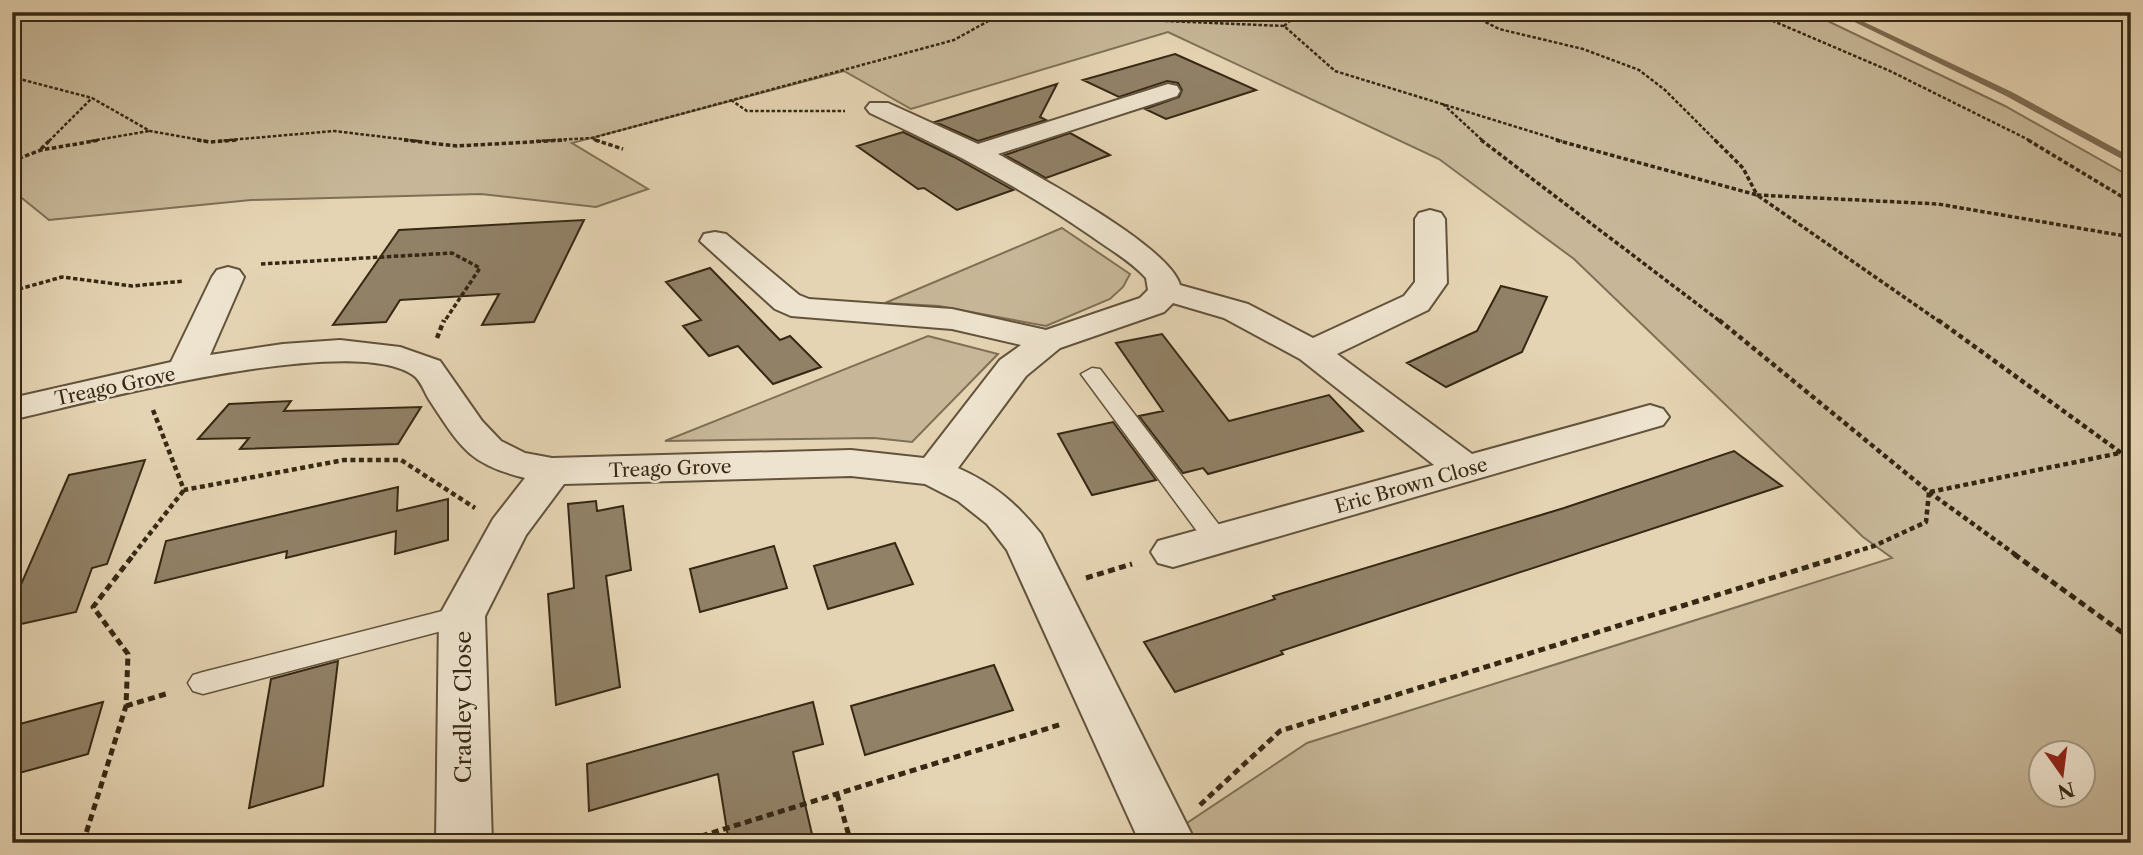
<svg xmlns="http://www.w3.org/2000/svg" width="2143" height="855" font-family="'Libre Caslon Text',serif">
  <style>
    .green { fill: #c7b798; stroke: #7e7056; stroke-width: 2; fill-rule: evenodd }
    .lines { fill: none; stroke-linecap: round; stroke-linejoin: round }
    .stream { fill: #7c6c53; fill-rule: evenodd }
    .building { fill: #918167; stroke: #362814; stroke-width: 2 }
    .service-casing { stroke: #62533c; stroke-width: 3 }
    .minor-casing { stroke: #62533c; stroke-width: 4 }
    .path-far3 { stroke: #362814; stroke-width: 2.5; stroke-dasharray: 3.5 2; stroke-linecap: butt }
    .path-far2 { stroke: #362814; stroke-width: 3.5; stroke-dasharray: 4.5 2.5; stroke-linecap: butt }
    .path-far1 { stroke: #362814; stroke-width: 4.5; stroke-dasharray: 5 3.5; stroke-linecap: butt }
    .path { stroke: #362814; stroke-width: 5; stroke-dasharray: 7 4.5; stroke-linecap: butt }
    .service { fill: #eee3ce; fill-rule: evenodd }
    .minor { fill: #eee3ce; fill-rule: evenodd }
    .labels { text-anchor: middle; stroke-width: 5; stroke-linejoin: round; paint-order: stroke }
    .street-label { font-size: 19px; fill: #362814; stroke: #eee3ce }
    .near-street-label { font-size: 23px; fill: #362814; stroke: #eee3ce }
  </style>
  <rect width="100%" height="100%" fill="#e5d4b3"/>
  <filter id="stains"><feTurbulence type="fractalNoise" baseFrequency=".00286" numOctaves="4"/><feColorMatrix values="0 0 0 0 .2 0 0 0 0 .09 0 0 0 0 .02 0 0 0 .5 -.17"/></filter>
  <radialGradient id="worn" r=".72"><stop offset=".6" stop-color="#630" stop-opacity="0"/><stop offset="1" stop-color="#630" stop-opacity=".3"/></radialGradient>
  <!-- green -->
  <path class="green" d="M 12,12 L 1809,12 L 2005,106 L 2131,177 L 2131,843 L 1168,843 L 1166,837 L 1307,743 L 1892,558 L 1863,537 L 1574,259 L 1439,159 L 1168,32 L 911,109 L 844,71 L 572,143 L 648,189 L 596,207 L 481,194 L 251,200 L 49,220 L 12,190 ZM 2042,754 L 2084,754 L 2084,796 L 2042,796 Z
    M 1062,228 L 1130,274 L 1123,287 L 1110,299 L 1046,326 L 939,306 L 885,303 Z
    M 928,336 L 998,354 L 912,442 L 874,438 L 665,441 Z"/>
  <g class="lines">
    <!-- stream -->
    <path class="stream" d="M 1834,12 L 1843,12 L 2012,92 L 2131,157 L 2131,164 L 2006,96 Z"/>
  </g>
  <!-- building -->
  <path class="building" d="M 1175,54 L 1256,90 L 1166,119 L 1145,109 L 1179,97 L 1182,90 L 1178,83 L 1167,81 L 1119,97 L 1083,80 Z
    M 1057,84 L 1040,117 L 1046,120 L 978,141 L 935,122 Z
    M 903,132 L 954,157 L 1013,190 L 957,210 L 924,188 L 918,189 L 857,146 Z
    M 1070,133 L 1110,155 L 1046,178 L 1005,155 Z
    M 584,220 L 534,322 L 482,325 L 499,294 L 400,300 L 386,322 L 333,325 L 399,230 Z
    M 710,268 L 780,340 L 790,336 L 821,367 L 773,384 L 738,346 L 709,356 L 683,326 L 701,320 L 666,282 Z
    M 1501,286 L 1547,297 L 1522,352 L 1446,387 L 1407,363 L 1477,331 Z
    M 1162,334 L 1229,421 L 1329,395 L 1363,431 L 1208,474 L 1203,468 L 1183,473 L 1139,416 L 1163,411 L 1116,343 Z
    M 291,401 L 284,411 L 421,407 L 398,444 L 240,449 L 249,438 L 198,439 L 229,404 Z
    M 1113,422 L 1156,480 L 1092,495 L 1058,434 Z
    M 1734,451 L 1782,486 L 1281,651 L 1283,654 L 1175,692 L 1144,642 L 1275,599 L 1273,596 L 1564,508 Z
    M 145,460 L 107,564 L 92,568 L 76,612 L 12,626 L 12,605 L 69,475 Z
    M 398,487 L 397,511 L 448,499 L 448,540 L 395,554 L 396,531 L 286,558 L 287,551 L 155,583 L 166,541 Z
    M 596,501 L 597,511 L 623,506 L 631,570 L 606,576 L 620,687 L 556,705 L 548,594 L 574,588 L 568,504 Z
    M 895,543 L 913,584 L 828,609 L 814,566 Z
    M 774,546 L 787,588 L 700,612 L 690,569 Z
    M 338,661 L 323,786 L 249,808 L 271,679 Z
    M 994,665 L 1013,710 L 865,755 L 851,706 Z
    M 103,702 L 88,754 L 12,775 L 12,726 Z
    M 813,702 L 823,744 L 793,752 L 814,843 L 729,843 L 718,774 L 589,811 L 587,764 Z"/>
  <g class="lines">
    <!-- service casing -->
    <g class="service-casing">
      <path id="service" d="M 1092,368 L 1100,369 L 1226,534 L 1230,540 L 1226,546 L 1217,549 L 1208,546 L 1081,374 Z
        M 462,606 L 472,609 L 476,616 L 472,623 L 203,694 L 193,691 L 188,683 L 193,675 L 203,672 Z"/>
    </g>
    <!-- minor casing -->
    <g class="minor-casing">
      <path id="minor" d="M 1168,84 L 1177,86 L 1180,91 L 1177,96 L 998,154 C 1037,176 1169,246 1180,285 L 1248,304 L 1313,338 L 1404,296 L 1415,282 L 1415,219 L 1419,213 L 1430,210 L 1441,213 L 1445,219 L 1447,283 L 1428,310 L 1337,354 L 1472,454 L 1650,405 L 1663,409 L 1669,417 L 1663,425 L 1173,567 L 1158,563 L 1151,552 L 1158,541 L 1434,465 L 1300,359 L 1224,318 L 1173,303 L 1164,312 L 1060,348 L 1026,376 L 958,468 C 994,484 1017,504 1041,534 L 1196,843 L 1140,843 L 1007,550 L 987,524 L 958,501 L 925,484 L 851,476 L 564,484 L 526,535 L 485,616 L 492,843 L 436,843 L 439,616 L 493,519 L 525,478 C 469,464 461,448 430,401 C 425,394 421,380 413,375 C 350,332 89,402 12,420 L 12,398 L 171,362 L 212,277 L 217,270 L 228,267 L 239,270 L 244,277 L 210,355 L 283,344 L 340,340 L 400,347 L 440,361 L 482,421 L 501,441 L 525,453 L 552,458 L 851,450 L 924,458 L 1000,360 L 1021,345 L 952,329 L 791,316 L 775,309 L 700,241 L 704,234 L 715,232 L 726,234 L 799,295 L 809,299 L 952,309 L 1046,330 L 1140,298 L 1148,290 L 1146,278 C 1131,261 1109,249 1091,236 C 1021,187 947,149 870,113 L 866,108 L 870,103 L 888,103 L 978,144 Z"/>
    </g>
    <!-- path-far3 -->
    <path class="path-far3" d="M 1466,12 L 1499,29 L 1583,49 L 1639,70 L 1665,90 L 1716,141
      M 1752,12 L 1890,71 L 2031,141
      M 1284,26 L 1300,12
      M 12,77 L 92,98 L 150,131 L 206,141
      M 731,100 L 747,111 L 845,111
      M 1443,104 L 1483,141
      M 593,139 L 600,141
      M 49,141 L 92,98
      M 91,141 L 149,131
      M 218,141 L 334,131 L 418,141
      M 536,141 L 592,138 L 954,40 L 1001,14 L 1284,26 L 1335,71 L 1562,141"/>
    <!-- path-far2 -->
    <path class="path-far2" d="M 197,140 L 210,142 L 238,140
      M 404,140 L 457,146 L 566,140
      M 595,140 L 623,149
      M 1481,140 L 1721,322
      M 1556,140 L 1757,195 L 1940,322
      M 1715,140 L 1743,168 L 1757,195 L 1938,204 L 2131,237
      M 2028,140 L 2131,202
      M 41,149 L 50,140
      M 12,161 L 41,150 L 100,140
      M 261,264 L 452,253 L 480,268 L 444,322
      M 12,291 L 62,277 L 132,286 L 184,281"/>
    <!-- path-far1 -->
    <path class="path-far1" d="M 1719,320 L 1929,492 L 1926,522 L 1874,546 L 1844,555
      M 1938,320 L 2131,460
      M 437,338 L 444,320
      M 153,410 L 184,490 L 344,460 L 401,460 L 475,508
      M 1929,492 L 2016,555
      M 1930,492 L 2120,453
      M 133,555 L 184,490"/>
    <!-- path -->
    <path class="path" d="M 2014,554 L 2131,639
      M 1086,578 L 1132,564
      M 126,706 L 169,693
      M 837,794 L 851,843
      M 1200,805 L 1280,731 L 1849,554
      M 83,843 L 126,706 L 128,654 L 93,607 L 134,554
      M 679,843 L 1062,724"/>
    <!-- service -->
    <use href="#service" class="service"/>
    <!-- minor -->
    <use href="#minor" class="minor"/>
  </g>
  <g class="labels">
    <!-- street labels -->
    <g class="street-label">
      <text transform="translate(115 386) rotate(-12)" y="7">Treago Grove</text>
      <text transform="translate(670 468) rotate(-2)" y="7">Treago Grove</text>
      <text transform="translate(1411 485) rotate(-16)" y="7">Eric Brown Close</text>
    </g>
    <!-- near-street labels -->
    <g class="near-street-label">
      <text transform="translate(463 707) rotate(-90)" y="8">Cradley Close</text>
    </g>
  </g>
  <!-- margin -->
  <rect width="2143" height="855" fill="none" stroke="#e5d4b3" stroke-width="42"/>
  <rect x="14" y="14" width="2115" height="827" fill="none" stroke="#362814" stroke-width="3.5"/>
  <rect x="21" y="21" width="2101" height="813" fill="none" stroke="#362814" stroke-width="2"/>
  <!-- north arrow -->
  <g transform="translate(2062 774) rotate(166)"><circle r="33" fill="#eee3ce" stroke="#a49884" stroke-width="2"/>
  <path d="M0-5L12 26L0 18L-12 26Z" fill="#8f2418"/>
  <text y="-10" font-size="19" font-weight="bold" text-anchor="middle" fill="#362814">N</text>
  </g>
  <rect width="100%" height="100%" filter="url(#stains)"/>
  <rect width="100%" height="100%" fill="url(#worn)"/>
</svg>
